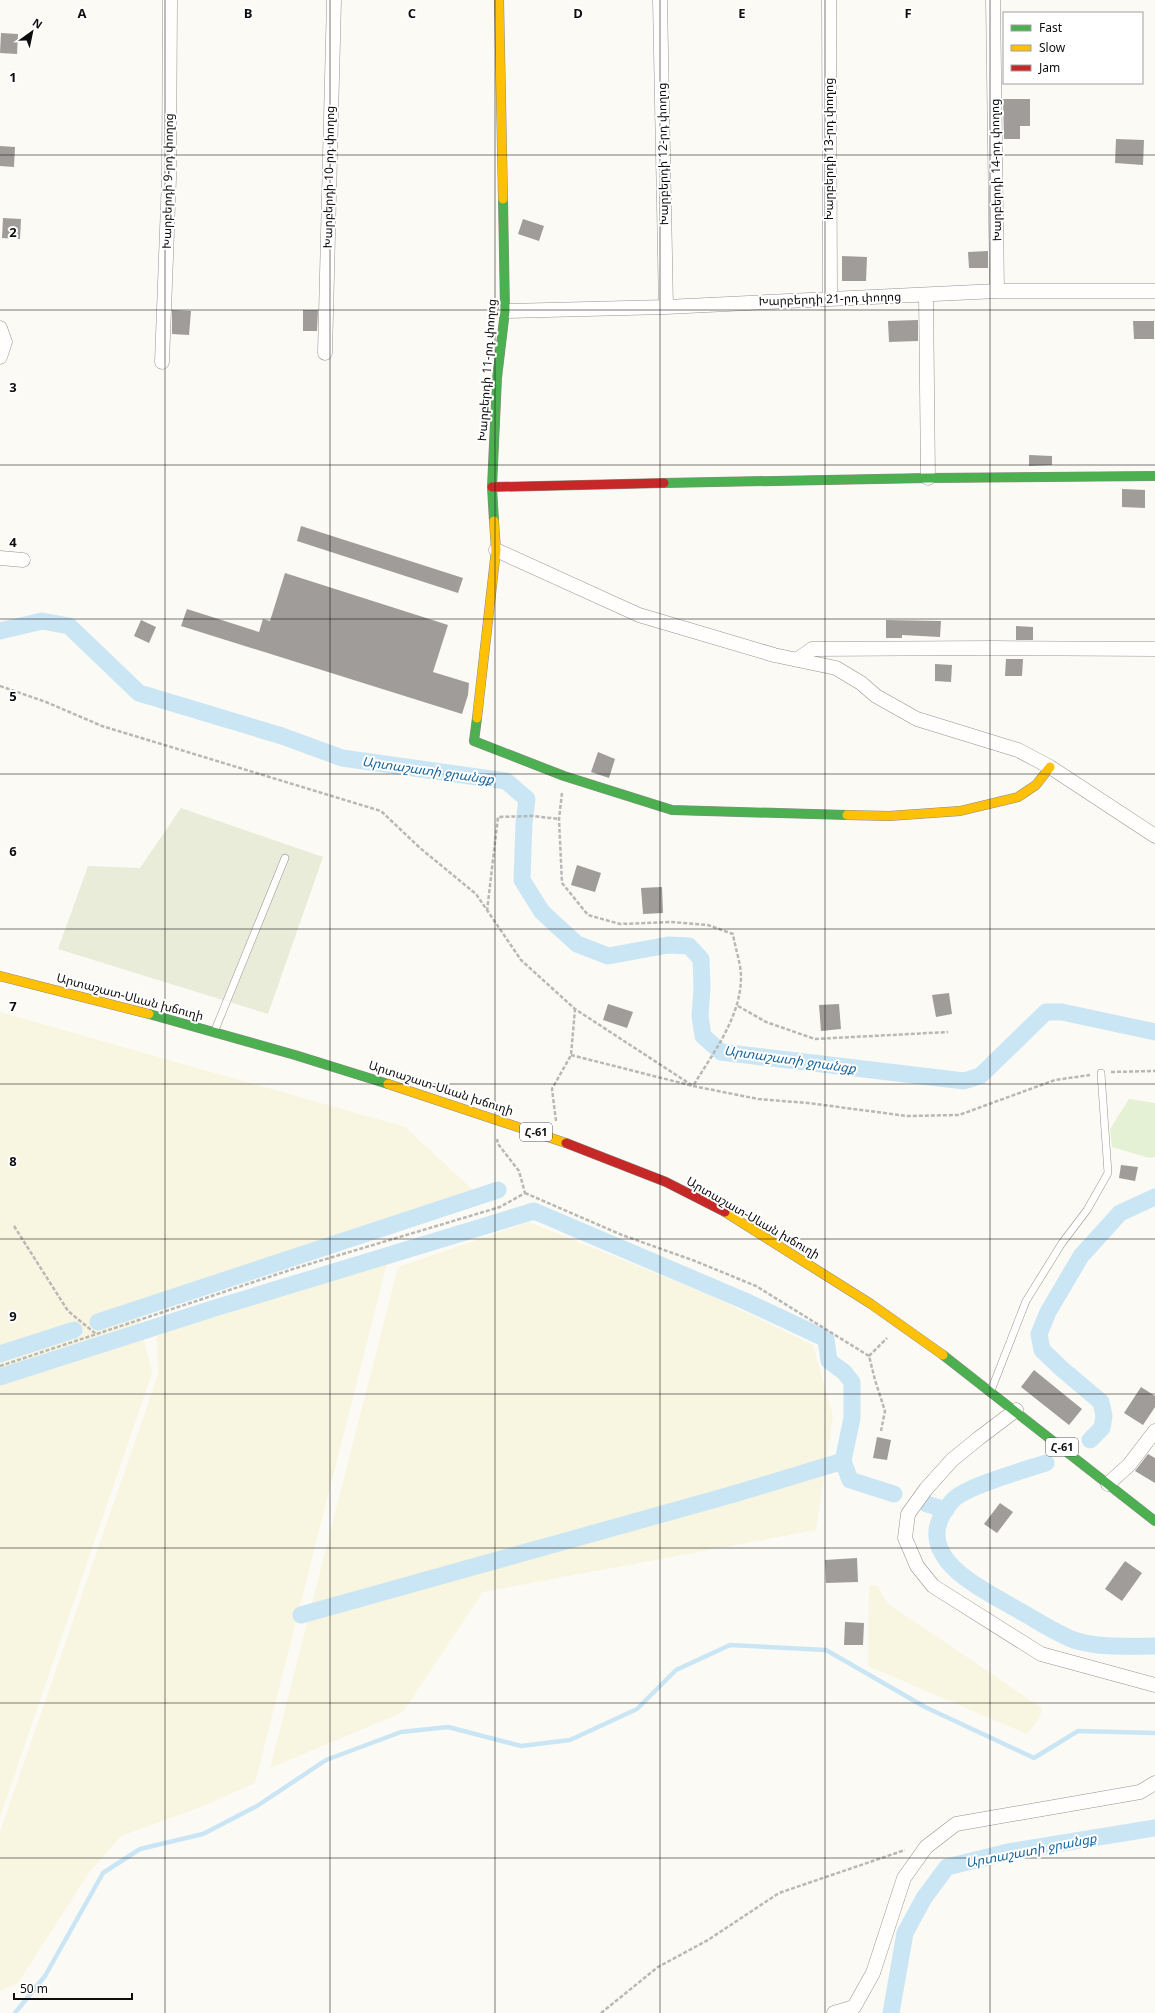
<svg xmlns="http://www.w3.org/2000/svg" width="1155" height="2013" font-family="Georgia,'Noto Sans Armenian',serif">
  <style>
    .farmland { fill: #f8f5e0 }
    .green { fill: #e5f1d4 }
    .cemetery { fill: #e8ecd8 }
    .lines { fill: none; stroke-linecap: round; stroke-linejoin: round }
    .stream { stroke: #cae6f5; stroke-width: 4.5 }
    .canal { stroke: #cae6f5; stroke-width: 17 }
    .building { fill: #9f9c99 }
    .lane-casing { stroke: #959492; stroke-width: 8 }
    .street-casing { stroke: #959492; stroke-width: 15 }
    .fast-casing { stroke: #8c8b88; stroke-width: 10 }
    .slow-casing { stroke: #8c8b88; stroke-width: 10 }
    .jam-casing { stroke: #8c8b88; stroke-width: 10 }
    .path { stroke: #b8b8b7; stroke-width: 2.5; stroke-dasharray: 4 2; stroke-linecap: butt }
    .lane { stroke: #fffefd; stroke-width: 7 }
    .street { stroke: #fffefd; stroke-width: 14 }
    .fast { stroke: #4caf50; stroke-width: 9 }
    .slow { stroke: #ffc107; stroke-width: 9 }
    .jam { stroke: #c62828; stroke-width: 9 }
    .grid { fill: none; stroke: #0e0e0e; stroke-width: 1; stroke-opacity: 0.55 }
    .labels { text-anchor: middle; stroke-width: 4; stroke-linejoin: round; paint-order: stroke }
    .shield { fill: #fff; stroke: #565656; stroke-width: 1 }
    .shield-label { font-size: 11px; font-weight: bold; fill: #0e0e0e }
    .street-label { font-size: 12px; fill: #0e0e0e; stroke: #fff }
    .water-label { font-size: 13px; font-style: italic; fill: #18669f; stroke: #fff }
    .grid-label { font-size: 13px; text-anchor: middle; font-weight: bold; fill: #0e0e0e; stroke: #fff; stroke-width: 4; stroke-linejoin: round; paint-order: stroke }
  </style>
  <rect width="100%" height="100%" fill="#fcfaf4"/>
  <!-- farmland -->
  <path class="farmland" d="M 0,1012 L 405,1127 L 485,1201 L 136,1309 L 152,1373 L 0,1817 Z
    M 529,1222 L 714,1297 L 813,1345 L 833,1416 L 816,1530 L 483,1592 L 403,1712 L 270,1768 L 398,1267 Z
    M 387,1263 L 255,1783 L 203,1806 L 121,1836 L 88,1874 L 18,1983 L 0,1991 L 0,1832 L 158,1375 L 157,1335 Z
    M 877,1585 L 887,1603 L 1042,1708 L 1040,1717 L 1027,1734 L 868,1666 L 869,1586 Z"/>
  <!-- green -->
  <path class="green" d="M 1129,1099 L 1155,1103 L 1155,1157 L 1149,1158 L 1112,1147 L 1110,1129 Z"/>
  <!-- cemetery -->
  <path class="cemetery" d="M 181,808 L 323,857 L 268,1014 L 58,949 L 88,866 L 140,868 Z"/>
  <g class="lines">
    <!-- stream -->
    <path class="stream" d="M 15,2013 L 45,1976 L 103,1873 L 140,1849 L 203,1834 L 257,1806 L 326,1760 L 401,1732 L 448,1727 L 521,1746 L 570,1740 L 637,1709 L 676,1670 L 730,1645 L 826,1650 L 925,1707 L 1034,1758 L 1078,1731 L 1155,1733"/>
    <!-- canal -->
    <path class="canal" d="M 0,631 L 42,621 L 69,626 L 139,693 L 282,736 L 342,758 L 506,781 L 527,799 L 524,823 L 522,880 L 542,912 L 577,944 L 608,956 L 668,945 L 689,946 L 701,959 L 702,988 L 700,1016 L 703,1036 L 721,1052 L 964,1081 L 980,1076 L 1046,1012 L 1062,1012 L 1155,1032
      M 98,1322 L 498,1190
      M 0,1354 L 74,1330
      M 0,1377 L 215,1308 L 534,1211 L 745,1301 L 826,1339 L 829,1361 L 844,1372 L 852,1382 L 852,1418 L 843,1461 L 850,1480 L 894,1494
      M 1090,1440 L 1102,1428 L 1104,1416 L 1101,1402 L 1062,1369 L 1042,1350 L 1039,1334 L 1048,1312 L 1081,1256 L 1120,1213 L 1155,1197
      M 1046,1463 C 1025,1470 966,1486 953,1500 C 904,1554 979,1587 1018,1610 C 1033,1618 1062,1637 1077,1641 C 1102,1648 1129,1646 1155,1646
      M 927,1504 L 946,1510
      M 301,1615 L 734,1494 L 843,1461
      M 891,2013 L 905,1933 L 924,1898 L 947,1867 L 1008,1852 L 1155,1828"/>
  </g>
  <!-- building -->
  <path class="building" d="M 1,33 L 18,34 L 17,54 L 0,53 Z
    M 1003,99 L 1030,99 L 1030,126 L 1020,126 L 1020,139 L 1004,139 Z
    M 1116,139 L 1144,140 L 1143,165 L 1115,163 Z
    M 0,146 L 15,147 L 14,167 L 0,166 Z
    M 3,218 L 21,219 L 20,239 L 2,238 Z
    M 523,219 L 544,226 L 539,241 L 518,234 Z
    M 988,251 L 988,268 L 969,268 L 968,252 Z
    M 842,256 L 867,257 L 866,281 L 842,281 Z
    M 172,310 L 191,311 L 189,335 L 172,334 Z
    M 303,310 L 318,310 L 317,331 L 303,331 Z
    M 918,320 L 918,341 L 889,342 L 888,321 Z
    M 1133,321 L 1154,321 L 1154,339 L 1134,339 Z
    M 1029,455 L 1052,456 L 1052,465 L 1029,466 Z
    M 1122,489 L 1145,490 L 1145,508 L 1122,507 Z
    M 301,526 L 463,578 L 458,593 L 297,541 Z
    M 285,573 L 448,625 L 433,672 L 469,683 L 468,695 L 462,714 L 181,626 L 187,609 L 259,632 L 263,619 L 270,621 Z
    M 141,620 L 156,627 L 149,643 L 134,636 Z
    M 886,620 L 941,621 L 940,637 L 902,635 L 902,638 L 886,638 Z
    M 1016,626 L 1033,627 L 1033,640 L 1016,640 Z
    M 1006,659 L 1023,659 L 1022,676 L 1005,676 Z
    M 935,664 L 952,665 L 951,682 L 935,681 Z
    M 598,752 L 615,759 L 609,778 L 591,772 Z
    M 577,865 L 601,873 L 595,892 L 571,885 Z
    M 662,887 L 663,913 L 643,914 L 641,888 Z
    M 949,993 L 952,1014 L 936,1017 L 932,995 Z
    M 608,1004 L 633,1012 L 627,1028 L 603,1020 Z
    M 839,1004 L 841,1029 L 821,1031 L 819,1005 Z
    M 1121,1165 L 1138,1167 L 1135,1181 L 1119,1178 Z
    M 1034,1370 L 1082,1409 L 1069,1425 L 1021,1387 Z
    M 1141,1387 L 1155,1396 L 1155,1407 L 1143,1425 L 1124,1413 Z
    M 877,1437 L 891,1440 L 887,1460 L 873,1458 Z
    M 1148,1454 L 1155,1458 L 1155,1483 L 1135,1471 Z
    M 1000,1503 L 1013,1512 L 997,1533 L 984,1524 Z
    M 857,1558 L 858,1582 L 826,1583 L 825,1560 Z
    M 1125,1561 L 1142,1573 L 1122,1601 L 1105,1589 Z
    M 845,1622 L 864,1623 L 863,1645 L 844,1645 Z"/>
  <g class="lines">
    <!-- lane casing -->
    <g class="lane-casing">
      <path id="lane" d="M 215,1030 L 285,858
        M 992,1388 L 1026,1301 L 1062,1243 L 1087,1210 L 1108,1173 L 1101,1073"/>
    </g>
    <!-- street casing -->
    <g class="street-casing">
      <path id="street" d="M 660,0 L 666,307
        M 829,0 L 830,298
        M 993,0 L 997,291
        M 926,295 L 928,478
        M 505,311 L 666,307 L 997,291 L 1155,291
        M 0,328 L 5,342 L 0,357
        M 325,353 L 334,0
        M 162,362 L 169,178 L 170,0
        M 496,550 L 639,615 L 774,655 L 836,668 L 861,683 L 876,696 L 917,719 L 1018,750 L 1050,767 L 1155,836
        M 0,558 L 23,560
        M 798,659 L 812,649 L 994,648 L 1155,649
        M 1016,1410 L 979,1438 L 952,1460 L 926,1489 L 908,1514 L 905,1538 L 917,1566 L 933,1586 L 1041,1654 L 1155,1685
        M 1108,1484 L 1129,1465 L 1155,1431
        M 834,2013 L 854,2007 L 873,1973 L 904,1878 L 926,1847 L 956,1824 L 1140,1792 L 1155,1783"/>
    </g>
    <!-- fast casing -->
    <g class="fast-casing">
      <path id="fast" d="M 664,483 L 928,478 L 1155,476
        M 494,521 L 492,487 L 497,378 L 505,311 L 503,199
        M 477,718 L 474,741 L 564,776 L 672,810 L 847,815
        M 149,1014 L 295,1055 L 388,1084
        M 943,1355 L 1155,1521"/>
    </g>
    <!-- slow casing -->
    <g class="slow-casing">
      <path id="slow" d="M 499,0 L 503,199
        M 477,718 L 496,550 L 494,521
        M 847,815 L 889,816 L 960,811 L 1018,797 L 1036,785 L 1050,767
        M 0,976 L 149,1014
        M 388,1084 L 566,1143
        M 725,1212 L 871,1304 L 943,1355"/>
    </g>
    <!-- jam casing -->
    <g class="jam-casing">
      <path id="jam" d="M 492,487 L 664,483
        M 566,1143 L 666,1182 L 725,1212"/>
    </g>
    <!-- path -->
    <path class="path" d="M 0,686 L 46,702 L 102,726 L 381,811 L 420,848 L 476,894 L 521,960 L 575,1009 L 693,1086
      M 562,793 L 559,819 L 562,883 L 588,915 L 620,924 L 671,922 L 708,925 L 733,934 C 735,948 741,963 741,977 C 741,1017 713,1053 693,1086
      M 487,911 L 498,817 L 533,816 L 559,819
      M 738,1006 L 766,1022 L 815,1039 L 948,1032
      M 571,1055 L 693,1086 L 758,1099 L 808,1103 L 907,1116 L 959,1115 L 1055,1080 L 1090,1075
      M 1111,1072 L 1155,1071
      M 556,1121 L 552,1089 L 571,1055 L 575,1009
      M 525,1193 L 622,1235 L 695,1261 L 756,1286 L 869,1356 L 875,1380 L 885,1411 L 881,1431
      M 14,1226 L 68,1311 L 96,1334
      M 869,1356 L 887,1338
      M 0,1366 L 296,1268 L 500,1207 L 525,1193 L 519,1171 L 498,1144 L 497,1139
      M 601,2013 L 658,1967 L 708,1940 L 779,1893 L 905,1850"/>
    <!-- lane -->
    <use href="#lane" class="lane"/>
    <!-- street -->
    <use href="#street" class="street"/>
    <!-- fast -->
    <use href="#fast" class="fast"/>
    <!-- slow -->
    <use href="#slow" class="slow"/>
    <!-- jam -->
    <use href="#jam" class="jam"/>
  </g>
  <!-- grid -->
  <path class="grid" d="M 165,0 L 165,2013M 330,0 L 330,2013M 495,0 L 495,2013M 660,0 L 660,2013M 825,0 L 825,2013M 990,0 L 990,2013M 0,155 L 1155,155M 0,310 L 1155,310M 0,465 L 1155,465M 0,619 L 1155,619M 0,774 L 1155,774M 0,929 L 1155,929M 0,1084 L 1155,1084M 0,1239 L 1155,1239M 0,1394 L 1155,1394M 0,1548 L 1155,1548M 0,1703 L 1155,1703M 0,1858 L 1155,1858"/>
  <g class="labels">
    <!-- shield labels -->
    <g class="shield">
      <rect x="520" y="1123" width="32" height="18" rx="3"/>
      <rect x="1046" y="1438" width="32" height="18" rx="3"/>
    </g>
    <g class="shield-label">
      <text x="536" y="1136">Հ-61</text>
      <text x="1062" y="1451">Հ-61</text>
    </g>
    <!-- street labels -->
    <g class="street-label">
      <text transform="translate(829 149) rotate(-90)" y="4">Խարբերդի 13-րդ փողոց</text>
      <text transform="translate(663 154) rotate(-91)" y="4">Խարբերդի 12-րդ փողոց</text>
      <text transform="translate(996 170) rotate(-91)" y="4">Խարբերդի 14-րդ փողոց</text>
      <text transform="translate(329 177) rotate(-89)" y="4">Խարբերդի 10-րդ փողոց</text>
      <text transform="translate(168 181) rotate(-89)" y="4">Խարբերդի 9-րդ փողոց</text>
      <text transform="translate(830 299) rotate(-2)" y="4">Խարբերդի 21-րդ փողոց</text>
      <text transform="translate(487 370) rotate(-86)" y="4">Խարբերդի 11-րդ փողոց</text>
      <text transform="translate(130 997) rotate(15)" y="4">Արտաշատ-Սևան խճուղի</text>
      <text transform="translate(441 1088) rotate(18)" y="4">Արտաշատ-Սևան խճուղի</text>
      <text transform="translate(753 1218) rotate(30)" y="4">Արտաշատ-Սևան խճուղի</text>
    </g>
    <!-- water labels -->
    <g class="water-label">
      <text transform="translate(428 770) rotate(8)" y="5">Արտաշատի ջրանցք</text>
      <text transform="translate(790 1059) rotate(8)" y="5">Արտաշատի ջրանցք</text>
      <text transform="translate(1031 1850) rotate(-11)" y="5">Արտաշատի ջրանցք</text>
    </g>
  </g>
  <g class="grid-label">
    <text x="82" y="18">A</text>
    <text x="248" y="18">B</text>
    <text x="412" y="18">C</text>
    <text x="578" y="18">D</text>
    <text x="742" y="18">E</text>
    <text x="908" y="18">F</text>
    <text x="13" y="82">1</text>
    <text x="13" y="237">2</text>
    <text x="13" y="392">3</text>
    <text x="13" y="547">4</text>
    <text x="13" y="701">5</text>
    <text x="13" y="856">6</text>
    <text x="13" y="1011">7</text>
    <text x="13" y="1166">8</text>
    <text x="13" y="1321">9</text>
  </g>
  <!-- legend -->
  <rect x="1003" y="12" width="140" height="72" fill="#ffffff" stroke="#9f9f9f"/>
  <rect x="1011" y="25" width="20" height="6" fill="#4caf50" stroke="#9f9f9f"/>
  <text x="1039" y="32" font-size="12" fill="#0e0e0e">Fast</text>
  <rect x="1011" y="45" width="20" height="6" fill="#ffc107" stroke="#9f9f9f"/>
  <text x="1039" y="52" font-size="12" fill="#0e0e0e">Slow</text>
  <rect x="1011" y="65" width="20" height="6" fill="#c62828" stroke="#9f9f9f"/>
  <text x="1039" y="72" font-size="12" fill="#0e0e0e">Jam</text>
  <!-- north arrow -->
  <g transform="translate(32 32) rotate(33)" stroke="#ffffff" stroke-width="3" paint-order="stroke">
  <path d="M0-3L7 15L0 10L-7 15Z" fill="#0e0e0e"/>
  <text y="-6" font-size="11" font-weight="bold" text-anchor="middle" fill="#0e0e0e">N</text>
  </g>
  <!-- scale -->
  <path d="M14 1993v6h118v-6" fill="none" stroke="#0e0e0e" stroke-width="2"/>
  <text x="20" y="1993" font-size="12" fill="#0e0e0e" stroke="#ffffff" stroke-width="3" paint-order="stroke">50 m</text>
</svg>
